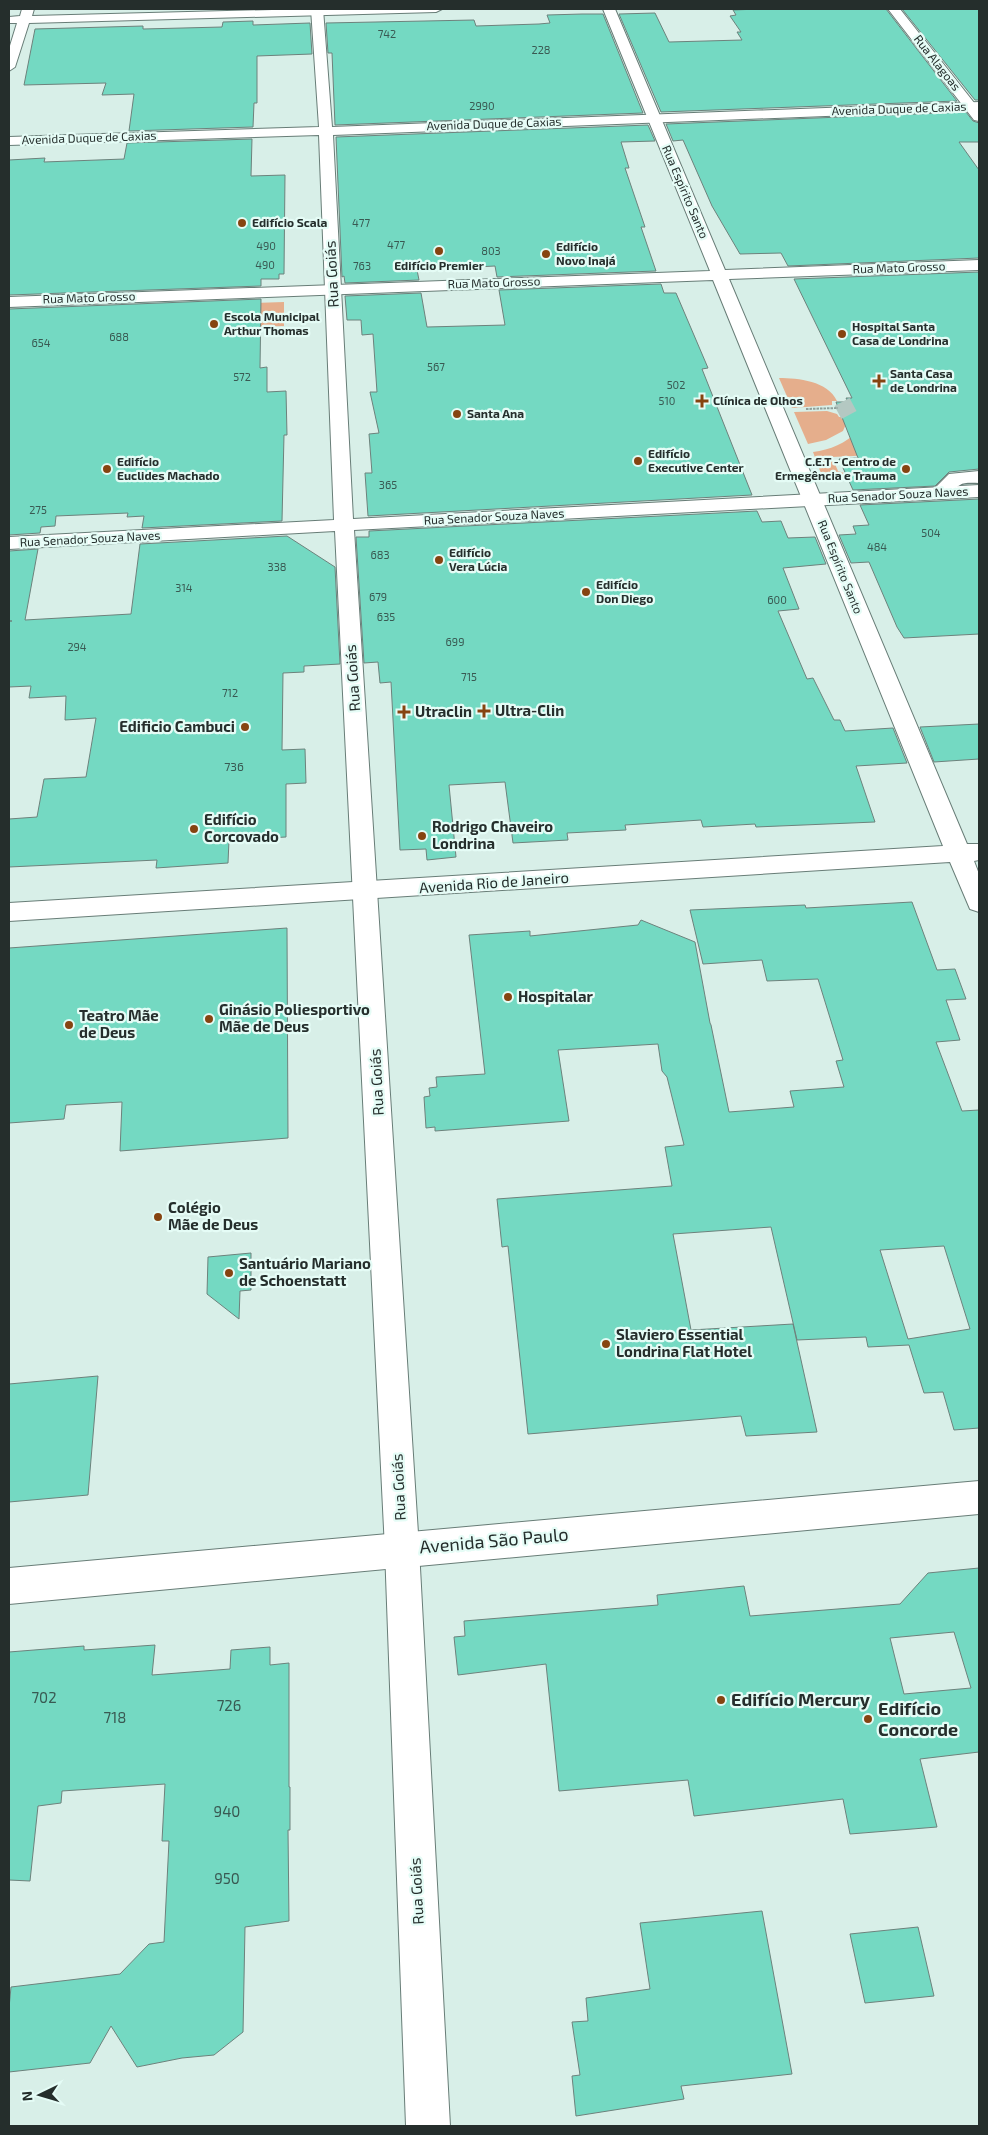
<svg xmlns="http://www.w3.org/2000/svg" width="988" height="2135" font-family="'Exo 2',sans-serif">
  <style>
    .green { fill: #e5ae8c }
    .building { fill: #74d9c2; stroke: #6d827c; fill-rule: evenodd }
    .lines { fill: none; stroke-linecap: round; stroke-linejoin: round }
    .minor-tunnel { stroke: #b4c8c2; stroke-width: 17; stroke-dasharray: 17 9; stroke-linecap: butt }
    .minor-casing { stroke: #687d77; stroke-width: 2 }
    .major-casing { stroke: #687d77; stroke-width: 2 }
    .path { stroke: #8e9f9a; stroke-width: 2; stroke-dasharray: 2.5 1; stroke-linecap: butt }
    .minor { fill: #fff; fill-rule: evenodd }
    .major { fill: #fff; fill-rule: evenodd }
    .poi-dot { fill: #864411; stroke: #e5fcf6; stroke-width: 2 }
    .labels { text-anchor: middle; stroke-width: 4.5; stroke-linejoin: round; paint-order: stroke }
    .far-number-label { font-size: 11px; fill: #395952 }
    .far-street-label { font-size: 12px; fill: #252e2c; stroke: #e5fcf6 }
    .far-poi-label { font-size: 12px; font-weight: bold; fill: #252e2c; stroke: #e5fcf6; text-anchor: start }
    .number-label { font-size: 12px; fill: #395952 }
    .street-label { font-size: 15px; fill: #252e2c; stroke: #e5fcf6 }
    .poi-label { font-size: 15px; font-weight: bold; fill: #252e2c; stroke: #e5fcf6; text-anchor: start }
    .near-number-label { font-size: 15px; fill: #395952 }
    .near-street-label { font-size: 18px; fill: #252e2c; stroke: #e5fcf6 }
    .near-poi-label { font-size: 18px; font-weight: bold; fill: #252e2c; stroke: #e5fcf6; text-anchor: start }
  </style>
  <rect width="100%" height="100%" fill="#d8efe8"/>
  <!-- green -->
  <path class="green" d="M 284,302 L 284,326 L 223,328 L 224,304 Z
    M 779,378 C 798,378 828,381 837,401 L 832,401 L 832,405 L 792,408 Z
    M 827,411 L 837,414 L 839,417 L 844,417 L 846,424 L 843,431 L 826,440 L 808,444 L 794,412 Z
    M 858,431 L 874,455 L 832,457 L 838,471 L 844,473 L 846,477 L 823,479 L 813,452 C 830,450 846,443 858,431 Z"/>
  <!-- building -->
  <path class="building" d="M 759,9 L 886,9 L 957,101 L 661,112 L 619,14 L 655,13 L 669,42 L 742,40 L 737,32 L 741,32 L 730,16 L 736,15 L 733,10 Z
    M 902,9 L 979,9 L 979,100 L 975,100 Z
    M 582,14 L 603,14 L 643,113 L 335,125 L 332,53 L 328,53 L 326,23 L 474,20 L 476,26 L 539,24 L 550,23 L 547,15 Z
    M 253,21 L 253,25 L 310,23 L 312,54 L 257,56 L 257,103 L 254,103 L 253,127 L 129,131 L 134,94 L 102,95 L 106,83 L 24,85 L 35,29 L 143,26 L 143,29 L 222,27 L 223,22 Z
    M 966,112 L 973,121 L 979,123 L 979,142 L 959,142 L 979,170 L 979,258 L 788,266 L 781,253 L 740,254 L 712,206 L 683,140 L 673,141 L 666,124 Z
    M 648,125 L 655,141 L 621,142 L 629,168 L 625,168 L 645,227 L 641,227 L 656,271 L 497,277 L 495,266 L 417,270 L 419,280 L 345,283 L 344,276 L 342,277 L 336,137 Z
    M 252,139 L 251,176 L 285,175 L 284,274 L 279,274 L 279,279 L 261,279 L 261,286 L 9,295 L 9,160 L 45,158 L 44,162 L 124,159 L 127,143 Z
    M 979,272 L 979,469 L 949,472 L 935,486 L 853,490 L 839,459 L 858,458 L 836,402 L 848,402 L 846,398 L 852,398 L 794,279 Z
    M 661,284 L 664,293 L 676,293 L 708,368 L 702,369 L 752,495 L 368,516 L 365,473 L 372,473 L 369,434 L 379,433 L 370,392 L 377,392 L 373,334 L 362,335 L 361,320 L 347,320 L 345,296 L 421,293 L 427,327 L 505,325 L 499,290 Z
    M 261,299 L 260,368 L 267,367 L 267,392 L 286,391 L 287,435 L 284,435 L 282,521 L 142,528 L 144,516 L 127,517 L 128,513 L 56,516 L 55,526 L 41,527 L 40,533 L 9,535 L 9,309 Z
    M 979,499 L 979,634 L 904,638 L 897,627 L 869,562 L 851,563 L 839,535 L 856,534 L 853,526 L 869,525 L 860,505 Z
    M 757,511 L 762,522 L 781,521 L 788,538 L 815,537 L 826,564 L 783,568 L 799,609 L 778,611 L 807,679 L 813,678 L 834,720 L 840,720 L 845,731 L 893,728 L 907,763 L 856,766 L 875,822 L 756,827 L 755,824 L 703,827 L 701,820 L 625,825 L 626,830 L 567,833 L 568,840 L 513,843 L 505,782 L 449,785 L 456,857 L 427,860 L 426,849 L 400,850 L 391,682 L 380,683 L 378,662 L 364,663 L 356,537 L 369,537 L 369,531 Z
    M 287,536 L 335,567 L 340,664 L 304,666 L 304,672 L 283,673 L 282,750 L 305,749 L 306,783 L 286,784 L 286,837 L 229,840 L 228,863 L 156,868 L 157,860 L 9,867 L 9,819 L 37,817 L 44,779 L 86,777 L 96,718 L 65,720 L 66,696 L 29,698 L 31,686 L 9,687 L 9,621 L 12,621 L 9,621 L 9,551 L 38,549 L 25,620 L 131,614 L 140,544 Z
    M 979,724 L 979,759 L 934,762 L 920,727 Z
    M 912,902 L 937,970 L 955,969 L 966,999 L 946,1000 L 960,1040 L 936,1042 L 962,1111 L 979,1110 L 979,1428 L 954,1430 L 943,1392 L 924,1393 L 909,1345 L 868,1347 L 866,1337 L 797,1340 L 771,1227 L 673,1234 L 691,1330 L 793,1324 L 817,1432 L 746,1436 L 741,1416 L 528,1434 L 508,1246 L 502,1247 L 497,1199 L 672,1186 L 665,1147 L 684,1145 L 667,1077 L 662,1071 L 658,1044 L 558,1050 L 569,1121 L 435,1131 L 435,1127 L 426,1128 L 424,1097 L 430,1096 L 429,1088 L 437,1087 L 436,1077 L 485,1074 L 469,935 L 530,931 L 530,936 L 638,925 L 641,920 L 695,942 L 710,1023 L 711,1025 L 729,1112 L 794,1107 L 790,1091 L 844,1087 L 836,1061 L 843,1060 L 818,979 L 767,981 L 762,960 L 703,964 L 690,910 L 805,905 L 806,908 ZM 944,1246 L 970,1329 L 908,1339 L 880,1250 Z
    M 287,928 L 288,1138 L 120,1151 L 122,1102 L 66,1105 L 64,1119 L 9,1123 L 9,948 Z
    M 251,1253 L 251,1290 L 240,1291 L 239,1319 L 207,1294 L 208,1257 Z
    M 98,1376 L 88,1495 L 9,1502 L 9,1384 Z
    M 979,1568 L 979,1752 L 920,1759 L 937,1827 L 850,1834 L 843,1799 L 694,1816 L 688,1780 L 559,1791 L 546,1664 L 458,1675 L 454,1637 L 465,1636 L 464,1621 L 658,1605 L 657,1595 L 744,1586 L 750,1616 L 900,1604 L 928,1573 ZM 954,1632 L 971,1688 L 904,1694 L 890,1638 Z
    M 155,1645 L 152,1675 L 230,1669 L 231,1650 L 270,1647 L 270,1665 L 289,1663 L 289,1787 L 290,1787 L 290,1830 L 288,1830 L 289,1921 L 245,1927 L 243,2032 L 214,2055 L 182,2058 L 137,2067 L 111,2026 L 90,2063 L 9,2072 L 9,2008 L 11,1987 L 120,1974 L 149,1944 L 164,1942 L 169,1841 L 162,1841 L 165,1784 L 62,1791 L 61,1803 L 38,1806 L 30,1881 L 9,1880 L 9,1652 L 84,1646 L 84,1650 Z
    M 762,1911 L 792,2074 L 681,2086 L 684,2099 L 576,2116 L 572,2076 L 580,2075 L 572,2022 L 588,2021 L 586,1998 L 650,1989 L 640,1923 Z
    M 918,1927 L 934,1996 L 865,2003 L 850,1934 Z"/>
  <g class="lines">
    <!-- minor-tunnel -->
    <path class="minor-tunnel" d="M 842,402 L 849,415"/>
    <!-- minor casing -->
    <g class="minor-casing">
      <path id="minor" d="M 22,9 L 34,9 L 32,16 L 310,9 L 442,9 L 436,12 L 29,23 L 15,67 L 9,71 L 9,49 L 17,23 L 9,23 L 9,17 L 20,16 Z
        M 603,9 L 615,9 L 725,270 L 979,260 L 979,270 L 729,279 L 967,844 L 979,844 L 979,860 L 974,861 L 979,874 L 979,912 L 970,909 L 950,862 L 9,921 L 9,903 L 943,846 L 713,280 L 9,307 L 9,297 L 710,271 Z
        M 888,9 L 900,9 L 979,109 L 979,121 L 974,120 Z
        M 979,471 L 979,483 C 973,483 964,482 960,485 C 949,491 946,500 932,497 L 930,493 L 949,474 Z
        M 979,1481 L 979,1514 L 9,1604 L 9,1568 Z"/>
    </g>
    <!-- major casing -->
    <g class="major-casing">
      <path id="major" d="M 311,9 L 323,9 L 332,127 L 979,102 L 979,110 L 333,135 L 353,519 L 979,485 L 979,497 L 354,530 L 419,1549 L 450,2126 L 406,2126 L 385,1549 L 335,531 L 9,549 L 9,537 L 334,520 L 319,135 L 9,145 L 9,137 L 319,127 Z"/>
    </g>
    <!-- path -->
    <path class="path" d="M 806,409 L 838,408"/>
    <!-- minor -->
    <use href="#minor" class="minor"/>
    <!-- major -->
    <use href="#major" class="major"/>
  </g>
  <!-- markers -->
  <g class="poi-dot">
    <circle cx="242" cy="223" r="5"/>
    <circle cx="439" cy="251" r="5"/>
    <circle cx="546" cy="254" r="5"/>
    <circle cx="214" cy="324" r="5"/>
    <circle cx="842" cy="334" r="5"/>
    <path d="M876.5 373.5h5v5h5v5h-5v5h-5v-5h-5v-5h5z"/>
    <path d="M699.5 393.5h5v5h5v5h-5v5h-5v-5h-5v-5h5z"/>
    <circle cx="457" cy="414" r="5"/>
    <circle cx="638" cy="461" r="5"/>
    <circle cx="107" cy="469" r="5"/>
    <circle cx="906" cy="469" r="5"/>
    <circle cx="439" cy="560" r="5"/>
    <circle cx="586" cy="592" r="5"/>
    <path d="M481.5 703.5h5v5h5v5h-5v5h-5v-5h-5v-5h5z"/>
    <path d="M401.5 704.5h5v5h5v5h-5v5h-5v-5h-5v-5h5z"/>
    <circle cx="245" cy="727" r="5"/>
    <circle cx="194" cy="829" r="5"/>
    <circle cx="422" cy="836" r="5"/>
    <circle cx="508" cy="997" r="5"/>
    <circle cx="209" cy="1019" r="5"/>
    <circle cx="69" cy="1025" r="5"/>
    <circle cx="158" cy="1217" r="5"/>
    <circle cx="229" cy="1273" r="5"/>
    <circle cx="606" cy="1344" r="5"/>
    <circle cx="721" cy="1700" r="5"/>
    <circle cx="868" cy="1719" r="5"/>
  </g>
  <g class="labels">
    <!-- far-number labels -->
    <g class="far-number-label">
      <text x="387" y="38">742</text>
      <text x="541" y="54">228</text>
      <text x="482" y="110">2990</text>
      <text x="361" y="227">477</text>
      <text x="396" y="249">477</text>
      <text x="266" y="250">490</text>
      <text x="491" y="255">803</text>
      <text x="265" y="269">490</text>
      <text x="362" y="270">763</text>
      <text x="119" y="341">688</text>
      <text x="41" y="347">654</text>
      <text x="436" y="371">567</text>
      <text x="242" y="381">572</text>
      <text x="676" y="389">502</text>
      <text x="667" y="405">510</text>
      <text x="388" y="489">365</text>
      <text x="38" y="514">275</text>
      <text x="931" y="537">504</text>
      <text x="877" y="551">484</text>
      <text x="380" y="559">683</text>
      <text x="277" y="571">338</text>
      <text x="184" y="592">314</text>
      <text x="378" y="601">679</text>
      <text x="777" y="604">600</text>
      <text x="386" y="621">635</text>
      <text x="455" y="646">699</text>
      <text x="77" y="651">294</text>
      <text x="469" y="681">715</text>
      <text x="230" y="697">712</text>
    </g>
    <!-- far-street labels -->
    <g class="far-street-label">
      <text transform="translate(937 63) rotate(52)" y="4">Rua Alagoas</text>
      <text transform="translate(899 109) rotate(-2)" y="4">Avenida Duque de Caxias</text>
      <text transform="translate(494 124) rotate(-2)" y="4">Avenida Duque de Caxias</text>
      <text transform="translate(89 138) rotate(-2)" y="4">Avenida Duque de Caxias</text>
      <text transform="translate(685 192) rotate(67)" y="4">Rua Espírito Santo</text>
      <text transform="translate(899 268) rotate(-2)" y="4">Rua Mato Grosso</text>
      <text transform="translate(494 283) rotate(-2)" y="4">Rua Mato Grosso</text>
      <text transform="translate(89 298) rotate(-2)" y="4">Rua Mato Grosso</text>
      <text transform="translate(898 495) rotate(-3)" y="4">Rua Senador Souza Naves</text>
      <text transform="translate(494 517) rotate(-3)" y="4">Rua Senador Souza Naves</text>
      <text transform="translate(90 539) rotate(-3)" y="4">Rua Senador Souza Naves</text>
      <text transform="translate(840 567) rotate(68)" y="4">Rua Espírito Santo</text>
    </g>
    <!-- far-poi labels -->
    <g class="far-poi-label">
      <text x="252" y="227">Edifício Scala</text>
      <text x="556" y="251">Edifício<tspan x="556" dy="14">Novo Inajá</tspan></text>
      <text x="439" y="270" text-anchor="middle">Edifício Premier</text>
      <text x="224" y="321">Escola Municipal<tspan x="224" dy="14">Arthur Thomas</tspan></text>
      <text x="852" y="331">Hospital Santa<tspan x="852" dy="14">Casa de Londrina</tspan></text>
      <text x="890" y="378">Santa Casa<tspan x="890" dy="14">de Londrina</tspan></text>
      <text x="713" y="405">Clínica de Olhos</text>
      <text x="467" y="418">Santa Ana</text>
      <text x="648" y="458">Edifício<tspan x="648" dy="14">Executive Center</tspan></text>
      <text x="117" y="466">Edifício<tspan x="117" dy="14">Euclides Machado</tspan></text>
      <text x="896" y="466" text-anchor="end">C.E.T - Centro de<tspan x="896" dy="14">Ermegência e Trauma</tspan></text>
      <text x="449" y="557">Edifício<tspan x="449" dy="14">Vera Lúcia</tspan></text>
      <text x="596" y="589">Edifício<tspan x="596" dy="14">Don Diego</tspan></text>
    </g>
    <!-- number labels -->
    <g class="number-label">
      <text x="234" y="771">736</text>
    </g>
    <!-- street labels -->
    <g class="street-label">
      <text transform="translate(332 274) rotate(-93)" y="5">Rua Goiás</text>
      <text transform="translate(353 678) rotate(-94)" y="5">Rua Goiás</text>
      <text transform="translate(494 883) rotate(-4)" y="5">Avenida Rio de Janeiro</text>
      <text transform="translate(377 1082) rotate(-93)" y="5">Rua Goiás</text>
      <text transform="translate(399 1487) rotate(-93)" y="5">Rua Goiás</text>
      <text transform="translate(417 1891) rotate(-93)" y="5">Rua Goiás</text>
    </g>
    <!-- poi labels -->
    <g class="poi-label">
      <text x="495" y="716">Ultra-Clin</text>
      <text x="415" y="717">Utraclin</text>
      <text x="235" y="732" text-anchor="end">Edificio Cambuci</text>
      <text x="204" y="825">Edifício<tspan x="204" dy="17">Corcovado</tspan></text>
      <text x="432" y="832">Rodrigo Chaveiro<tspan x="432" dy="17">Londrina</tspan></text>
      <text x="518" y="1002">Hospitalar</text>
      <text x="219" y="1015">Ginásio Poliesportivo<tspan x="219" dy="17">Mãe de Deus</tspan></text>
      <text x="79" y="1021">Teatro Mãe<tspan x="79" dy="17">de Deus</tspan></text>
      <text x="168" y="1213">Colégio<tspan x="168" dy="17">Mãe de Deus</tspan></text>
      <text x="239" y="1269">Santuário Mariano<tspan x="239" dy="17">de Schoenstatt</tspan></text>
      <text x="616" y="1340">Slaviero Essential<tspan x="616" dy="17">Londrina Flat Hotel</tspan></text>
    </g>
    <!-- near-number labels -->
    <g class="near-number-label">
      <text x="44" y="1703">702</text>
      <text x="229" y="1711">726</text>
      <text x="115" y="1723">718</text>
      <text x="227" y="1817">940</text>
      <text x="227" y="1884">950</text>
    </g>
    <!-- near-street labels -->
    <g class="near-street-label">
      <text transform="translate(494 1541) rotate(-5)" y="6">Avenida São Paulo</text>
    </g>
    <!-- near-poi labels -->
    <g class="near-poi-label">
      <text x="731" y="1706">Edifício Mercury</text>
      <text x="878" y="1715">Edifício<tspan x="878" dy="21">Concorde</tspan></text>
    </g>
  </g>
  <!-- border -->
  <rect width="988" height="2135" fill="none" stroke="#252e2c" stroke-width="20"/>
  <!-- north arrow -->
  <g transform="translate(40 2095) rotate(265)" stroke="#e5fcf6" stroke-width="4" paint-order="stroke">
  <path d="M0-4L9 19L0 12L-9 19Z" fill="#252e2c"/>
  <text y="-8" font-size="14" font-weight="bold" text-anchor="middle" fill="#252e2c">N</text>
  </g>
</svg>
